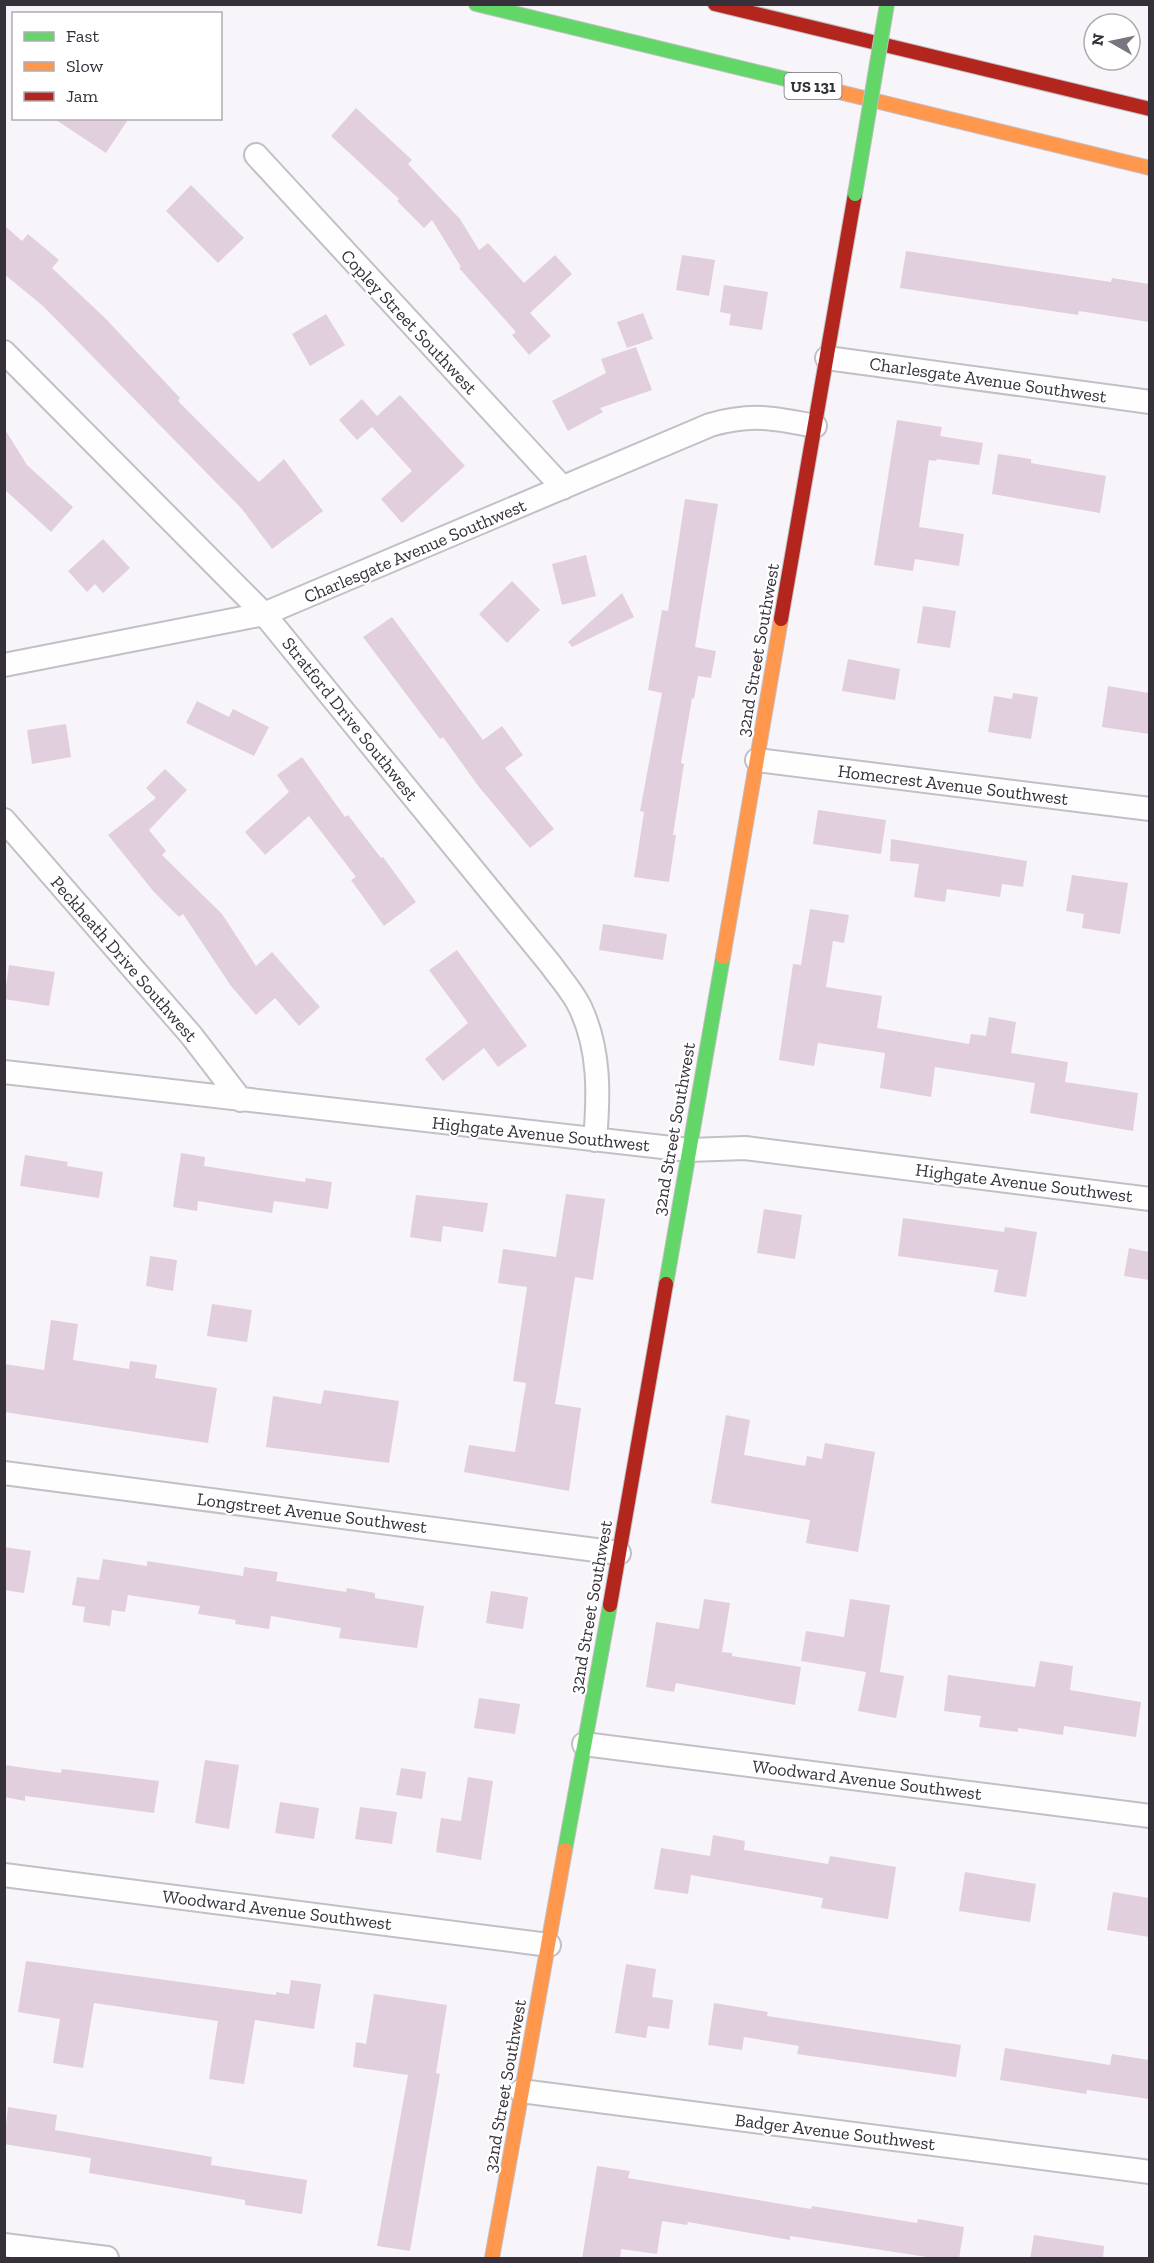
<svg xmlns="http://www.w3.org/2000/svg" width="1154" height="2263" font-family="'Zilla Slab',serif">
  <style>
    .building { fill: #e1cfdd }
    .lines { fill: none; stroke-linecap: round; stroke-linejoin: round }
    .street-casing { stroke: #c3bfc6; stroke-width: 26 }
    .fast-casing { stroke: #c3bfc6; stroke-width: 16 }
    .slow-casing { stroke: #c3bfc6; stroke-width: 16 }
    .jam-casing { stroke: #c3bfc6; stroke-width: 16 }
    .street { stroke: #fefefe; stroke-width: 22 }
    .fast { stroke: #63d668; stroke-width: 14 }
    .slow { stroke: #ff974d; stroke-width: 14 }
    .jam { stroke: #b3261e; stroke-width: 14 }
    .fast-bridge-casing { stroke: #c3bfc6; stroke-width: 16; stroke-linecap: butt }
    .fast-bridge { stroke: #63d668; stroke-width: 14 }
    .labels { text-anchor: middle; stroke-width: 4.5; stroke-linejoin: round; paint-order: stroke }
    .shield { fill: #fff; stroke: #726e76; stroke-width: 1.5 }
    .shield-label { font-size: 16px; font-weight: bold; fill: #36303b }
    .street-label { font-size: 18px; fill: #36303b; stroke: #fff }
  </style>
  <rect width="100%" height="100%" fill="#f8f5fa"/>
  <!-- building -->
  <path class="building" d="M 356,108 L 412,160 L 408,164 L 460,219 L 479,250 L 488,243 L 524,283 L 555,255 L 572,274 L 530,313 L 551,336 L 529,355 L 512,335 L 516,332 L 459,268 L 461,267 L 432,220 L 424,228 L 397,201 L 399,199 L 331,136 Z
    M 53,118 L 129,118 L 106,153 Z
    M 191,185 L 244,238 L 218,263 L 166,211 Z
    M 4,225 L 22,241 L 28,234 L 59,260 L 52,268 L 106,319 L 180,398 L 178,401 L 259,482 L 284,459 L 323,511 L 272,549 L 242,509 L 43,306 L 4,274 Z
    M 906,251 L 1111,282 L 1112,278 L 1149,284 L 1149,322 L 1079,311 L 1078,315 L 900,288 Z
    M 682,255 L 715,260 L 709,296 L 676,290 Z
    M 724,285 L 768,292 L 762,330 L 729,325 L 731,314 L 720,312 Z
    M 643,313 L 653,339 L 627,348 L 617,322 Z
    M 326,314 L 345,345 L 310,366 L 292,334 Z
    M 636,347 L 652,390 L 600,408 L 603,412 L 568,431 L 552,401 L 606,373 L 601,359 Z
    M 400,395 L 465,466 L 402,523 L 381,499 L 412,471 L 372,427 L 357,440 L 339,420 L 362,399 L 377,416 Z
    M 897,420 L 942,427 L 940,436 L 983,443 L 979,465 L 937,459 L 936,461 L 929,460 L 919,527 L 964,534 L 959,566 L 915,559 L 913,571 L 874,565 Z
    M 4,428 L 27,465 L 73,507 L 51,532 L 4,489 Z
    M 998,454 L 1031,459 L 1031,463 L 1106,476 L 1100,513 L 992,494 Z
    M 685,499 L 718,504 L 695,647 L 716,651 L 711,678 L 698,676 L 694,699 L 692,698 L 681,763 L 684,764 L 673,835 L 676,835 L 669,882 L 634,877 L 644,812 L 640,811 L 662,693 L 648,690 L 662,610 L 668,611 Z
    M 103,539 L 130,568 L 103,593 L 95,584 L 87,592 L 68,571 Z
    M 586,555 L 596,596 L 562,605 L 552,564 Z
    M 512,581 L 540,610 L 507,643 L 479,614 Z
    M 622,593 L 634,617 L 572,647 L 568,642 Z
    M 923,606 L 956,611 L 950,648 L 917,643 Z
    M 392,617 L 483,740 L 502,726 L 523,755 L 505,768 L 554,829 L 530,848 L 479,787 L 443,737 L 440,739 L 363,637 Z
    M 848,659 L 900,669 L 895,700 L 842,691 Z
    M 1108,686 L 1149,693 L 1149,734 L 1102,727 Z
    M 1013,693 L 1038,697 L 1031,739 L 988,732 L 994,696 L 1012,699 Z
    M 197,701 L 229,717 L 233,709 L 269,727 L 254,756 L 186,723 Z
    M 66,724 L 71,757 L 32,764 L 27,730 Z
    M 302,757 L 345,817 L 348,815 L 381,858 L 383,857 L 416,902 L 384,926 L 351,880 L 356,877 L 309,816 L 265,855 L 245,832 L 289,792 L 277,775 Z
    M 165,769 L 187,790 L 149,830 L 166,851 L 162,855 L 222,914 L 256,966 L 272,952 L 320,1007 L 299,1026 L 275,998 L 256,1015 L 231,986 L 183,914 L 179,917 L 154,892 L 108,835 L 156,798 L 146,788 Z
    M 818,810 L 886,820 L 881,854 L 813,844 Z
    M 891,839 L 1027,861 L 1023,887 L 1002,884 L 1000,897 L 947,889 L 945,902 L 914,897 L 919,864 L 890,861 Z
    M 1072,875 L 1128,883 L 1120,934 L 1082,928 L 1084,914 L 1066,911 Z
    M 810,909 L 849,915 L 844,943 L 833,941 L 826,987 L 882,996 L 877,1028 L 969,1044 L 971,1034 L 986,1036 L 989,1017 L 1016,1022 L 1011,1053 L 1068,1062 L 1065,1082 L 1138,1093 L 1133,1131 L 1030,1113 L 1035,1083 L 935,1067 L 931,1097 L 880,1088 L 885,1053 L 818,1043 L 814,1066 L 779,1060 L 793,964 L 801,965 Z
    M 603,924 L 667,934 L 663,960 L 599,950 Z
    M 457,950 L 527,1046 L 498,1067 L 484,1048 L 443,1081 L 425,1059 L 468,1023 L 429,970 Z
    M 9,965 L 55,972 L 49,1006 L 4,999 Z
    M 181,1153 L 205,1157 L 204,1166 L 305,1182 L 306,1178 L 332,1182 L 328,1209 L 274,1201 L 272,1213 L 198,1201 L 197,1211 L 173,1207 Z
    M 25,1155 L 68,1162 L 67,1166 L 103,1172 L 99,1198 L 20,1186 Z
    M 566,1194 L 605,1199 L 593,1280 L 575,1277 L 555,1404 L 581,1408 L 569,1491 L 464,1472 L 469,1445 L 515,1452 L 526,1383 L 513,1381 L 527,1287 L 498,1283 L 503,1249 L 556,1257 Z
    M 416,1195 L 488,1203 L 483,1232 L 443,1226 L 441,1242 L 410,1237 Z
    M 764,1209 L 802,1215 L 795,1259 L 757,1253 Z
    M 903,1218 L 1004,1232 L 1005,1227 L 1037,1232 L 1026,1297 L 994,1292 L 998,1270 L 898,1256 Z
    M 1129,1248 L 1149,1252 L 1149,1280 L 1124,1276 Z
    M 150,1256 L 177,1260 L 173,1291 L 146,1286 Z
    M 212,1304 L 252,1310 L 247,1342 L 207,1336 Z
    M 51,1320 L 78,1324 L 73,1360 L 129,1369 L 130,1361 L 157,1365 L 155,1378 L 217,1388 L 208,1443 L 4,1412 L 4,1364 L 44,1370 Z
    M 324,1390 L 399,1401 L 389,1463 L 266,1447 L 273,1396 L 321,1404 Z
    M 726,1415 L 750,1420 L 744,1455 L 805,1466 L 807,1456 L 822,1459 L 825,1443 L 875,1452 L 858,1552 L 806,1543 L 810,1520 L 711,1503 Z
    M 4,1547 L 31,1551 L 24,1593 L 4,1590 Z
    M 103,1559 L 147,1566 L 147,1561 L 243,1576 L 244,1567 L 278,1572 L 276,1581 L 346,1592 L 347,1588 L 375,1593 L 375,1598 L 424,1606 L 417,1648 L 339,1638 L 341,1628 L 271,1616 L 269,1629 L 235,1624 L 236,1620 L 198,1614 L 200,1606 L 128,1595 L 125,1612 L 112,1610 L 110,1626 L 83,1622 L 85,1607 L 72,1605 L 77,1577 L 99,1580 Z
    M 491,1591 L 528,1597 L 523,1629 L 486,1623 Z
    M 704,1599 L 730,1603 L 722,1652 L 732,1653 L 732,1656 L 801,1667 L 795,1705 L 676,1683 L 674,1692 L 646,1687 L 656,1622 L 699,1629 Z
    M 850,1599 L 890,1605 L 880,1672 L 904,1676 L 896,1718 L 858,1711 L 866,1672 L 801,1661 L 806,1631 L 844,1637 Z
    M 1040,1661 L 1073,1666 L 1070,1690 L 1141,1702 L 1136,1737 L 1064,1726 L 1063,1735 L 1018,1728 L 1018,1732 L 979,1727 L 981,1716 L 944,1711 L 948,1675 L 1035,1687 Z
    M 479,1698 L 520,1704 L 515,1734 L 474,1728 Z
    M 205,1760 L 239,1765 L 229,1829 L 195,1823 Z
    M 4,1765 L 61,1773 L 62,1769 L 159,1781 L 154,1813 L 25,1796 L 25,1801 L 4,1797 Z
    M 401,1768 L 426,1772 L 422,1799 L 396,1795 Z
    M 468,1777 L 493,1781 L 481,1860 L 436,1852 L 441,1818 L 461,1821 Z
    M 280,1802 L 319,1808 L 314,1839 L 275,1833 Z
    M 360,1807 L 397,1812 L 392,1844 L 355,1839 Z
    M 713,1835 L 745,1841 L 744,1850 L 828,1864 L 830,1856 L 896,1867 L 888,1919 L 821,1908 L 823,1898 L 691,1875 L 688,1894 L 654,1889 L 661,1848 L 710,1856 Z
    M 965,1872 L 1036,1884 L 1030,1922 L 959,1911 Z
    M 1113,1892 L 1149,1898 L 1149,1937 L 1107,1930 Z
    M 26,1961 L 276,1995 L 276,1992 L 289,1994 L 291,1980 L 321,1984 L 314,2029 L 255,2020 L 244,2084 L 209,2079 L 218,2021 L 94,2003 L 83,2068 L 53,2063 L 60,2019 L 18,2012 Z
    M 626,1964 L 656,1969 L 652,1997 L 673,2000 L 669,2029 L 648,2026 L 646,2038 L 615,2033 Z
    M 374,1994 L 447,2005 L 436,2073 L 440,2074 L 410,2251 L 377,2246 L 408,2075 L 353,2067 L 356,2042 L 366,2044 Z
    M 714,2003 L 768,2012 L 767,2016 L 961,2045 L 956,2077 L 797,2054 L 799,2046 L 744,2037 L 742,2050 L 708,2045 Z
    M 1005,2048 L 1110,2065 L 1112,2054 L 1149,2060 L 1149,2099 L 1087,2090 L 1086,2094 L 1000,2080 Z
    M 8,2107 L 57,2115 L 55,2130 L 212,2157 L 211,2165 L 307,2180 L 302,2214 L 245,2205 L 245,2200 L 89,2173 L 91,2158 L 4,2144 Z
    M 597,2166 L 630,2171 L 628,2178 L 811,2209 L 812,2206 L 917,2223 L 918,2219 L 964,2227 L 959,2259 L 940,2259 L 790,2236 L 790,2240 L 688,2222 L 687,2225 L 662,2221 L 657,2254 L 621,2249 L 620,2259 L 582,2259 Z
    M 1034,2235 L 1104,2246 L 1103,2259 L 1030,2259 Z"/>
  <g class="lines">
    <!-- street casing -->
    <g class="street-casing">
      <path id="street" d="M 256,155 L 563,488
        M 4,352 L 264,614 L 551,965 C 560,978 573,992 580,1007 C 600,1049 599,1094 595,1140
        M 827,358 L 1150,402
        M 4,665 L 264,614 L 710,425 C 752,413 774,418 815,426
        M 757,760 L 1150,809
        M 4,820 L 191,1035 L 241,1100
        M 4,1072 L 689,1150 L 745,1148 L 1150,1199
        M 4,1473 L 619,1553
        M 584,1744 L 1150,1816
        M 4,1875 L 549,1945
        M 521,2091 L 1150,2172
        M 4,2245 L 107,2258"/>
    </g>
    <!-- fast casing -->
    <g class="fast-casing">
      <path id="fast" d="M 476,4 L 831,90
        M 666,1284 L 723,957
        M 565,1850 L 610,1605"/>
    </g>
    <!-- slow casing -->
    <g class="slow-casing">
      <path id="slow" d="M 831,90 L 1150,168
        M 723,957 L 781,619
        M 492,2258 L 565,1850"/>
    </g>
    <!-- jam casing -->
    <g class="jam-casing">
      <path id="jam" d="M 715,4 L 1150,109
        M 781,619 L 855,194
        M 610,1605 L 666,1284"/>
    </g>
    <!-- street -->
    <use href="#street" class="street"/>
    <!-- fast -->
    <use href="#fast" class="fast"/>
    <!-- slow -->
    <use href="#slow" class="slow"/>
    <!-- jam -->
    <use href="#jam" class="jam"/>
    <!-- fast-bridge casing -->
    <g class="fast-bridge-casing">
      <path id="fast-bridge" d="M 855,194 L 887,4"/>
    </g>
    <!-- fast-bridge -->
    <use href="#fast-bridge" class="fast-bridge"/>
  </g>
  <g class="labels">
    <!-- shield labels -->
    <rect class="shield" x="784.5" y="73" width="57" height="26" rx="4.5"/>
    <g class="shield-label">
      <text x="813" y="92">US 131</text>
    </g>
    <!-- street labels -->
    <g class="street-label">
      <text transform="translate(409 322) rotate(47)" y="6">Copley Street Southwest</text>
      <text transform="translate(988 380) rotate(8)" y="6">Charlesgate Avenue Southwest</text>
      <text transform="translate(415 551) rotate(-23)" y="6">Charlesgate Avenue Southwest</text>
      <text transform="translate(758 650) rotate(-80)" y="6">32nd Street Southwest</text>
      <text transform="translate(350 719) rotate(51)" y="6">Stratford Drive Southwest</text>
      <text transform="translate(953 785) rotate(7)" y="6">Homecrest Avenue Southwest</text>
      <text transform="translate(124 959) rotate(49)" y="6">Peckheath Drive Southwest</text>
      <text transform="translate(674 1129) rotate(-80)" y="6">32nd Street Southwest</text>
      <text transform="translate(541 1134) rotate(6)" y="6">Highgate Avenue Southwest</text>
      <text transform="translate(1024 1183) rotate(7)" y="6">Highgate Avenue Southwest</text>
      <text transform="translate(312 1513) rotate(7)" y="6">Longstreet Avenue Southwest</text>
      <text transform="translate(591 1607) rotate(-80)" y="6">32nd Street Southwest</text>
      <text transform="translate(867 1780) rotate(7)" y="6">Woodward Avenue Southwest</text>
      <text transform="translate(277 1910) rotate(7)" y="6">Woodward Avenue Southwest</text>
      <text transform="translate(505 2086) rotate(-80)" y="6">32nd Street Southwest</text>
      <text transform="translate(835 2132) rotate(7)" y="6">Badger Avenue Southwest</text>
    </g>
  </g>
  <!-- border -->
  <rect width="1154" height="2263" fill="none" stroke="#36303b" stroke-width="12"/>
  <!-- legend -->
  <rect x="12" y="12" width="210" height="108" fill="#ffffff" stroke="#afacb1" stroke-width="1.5"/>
  <rect x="24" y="32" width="30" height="9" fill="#63d668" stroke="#afacb1" stroke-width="1.5"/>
  <text x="66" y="42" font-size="18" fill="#36303b">Fast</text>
  <rect x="24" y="62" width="30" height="9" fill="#ff974d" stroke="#afacb1" stroke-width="1.5"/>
  <text x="66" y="72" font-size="18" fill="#36303b">Slow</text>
  <rect x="24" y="92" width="30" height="9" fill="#b3261e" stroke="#afacb1" stroke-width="1.5"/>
  <text x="66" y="102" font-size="18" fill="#36303b">Jam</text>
  <!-- north arrow -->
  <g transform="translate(1112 42) rotate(279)"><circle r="28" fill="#ffffff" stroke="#afacb1" stroke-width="1.5"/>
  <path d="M0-4.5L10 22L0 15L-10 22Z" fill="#7a757e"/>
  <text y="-9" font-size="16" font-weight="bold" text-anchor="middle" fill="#36303b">N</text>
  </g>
</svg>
